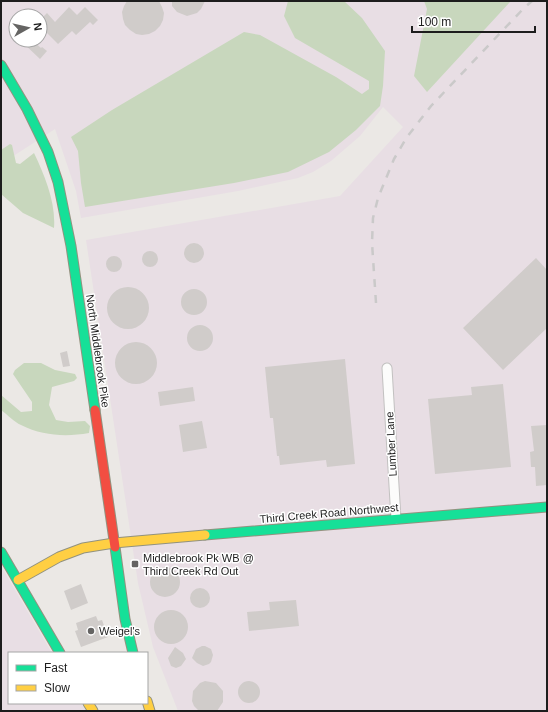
<svg xmlns="http://www.w3.org/2000/svg" width="548" height="712" font-family="Arial,sans-serif">
  <style>
    .industrial { fill: #e8dee4; fill-rule: evenodd }
    .forest { fill: #c8d7bd }
    .building { fill: #d0ccca }
    .lines { fill: none; stroke-linecap: round; stroke-linejoin: round }
    .street-casing { stroke: #c2c1c0; stroke-width: 11 }
    .fast-casing { stroke: #92927f; stroke-width: 11 }
    .slow-casing { stroke: #92927f; stroke-width: 11 }
    .jam-casing { stroke: #92927f; stroke-width: 11 }
    .street { stroke: #fcfcfb; stroke-width: 9 }
    .fast { stroke: #16e098; stroke-width: 9 }
    .slow { stroke: #ffcf43; stroke-width: 9 }
    .jam { stroke: #f24e42; stroke-width: 9 }
    .rail { stroke: #cac9c9; stroke-width: 2.5; stroke-dasharray: 8 8; stroke-linecap: butt }
    .poi-dot { fill: #656463; stroke: #fff; stroke-width: 1.5 }
    .labels { text-anchor: middle; stroke-width: 3; stroke-linejoin: round; paint-order: stroke }
    .street-label { font-size: 11px; fill: #1d1d1d; stroke: #fff }
    .poi-label { font-size: 11px; fill: #1d1d1d; stroke: #fff; text-anchor: start }
  </style>
  <rect width="100%" height="100%" fill="#ebe8e5"/>
  <!-- industrial -->
  <path class="industrial" d="M 1,1 L 547,1 L 547,711 L 178,711 L 153,647 L 138,583 L 86,240 L 340,196 L 403,127 L 383,107 L 360,136 L 331,161 L 313,172 L 298,178 L 238,191 L 81,218 L 76,191 L 55,129 L 1,164 ZM 16,16 L 40,16 L 40,40 L 16,40 Z
    M 1,566 L 52,653 L 9,653 L 9,703 L 81,703 L 86,711 L 1,711 Z"/>
  <!-- forest -->
  <path class="forest" d="M 288,1 L 344,1 L 362,18 L 385,51 L 383,86 L 380,106 L 356,130 L 329,152 L 288,172 L 234,183 L 85,207 L 81,183 L 78,151 L 71,137 L 112,110 L 244,32 L 260,35 L 336,77 L 362,94 L 369,89 L 369,81 L 295,38 L 284,16 Z
    M 424,1 L 511,1 L 427,92 L 414,76 L 427,9 Z
    M 10,144 L 12,145 L 16,163 L 20,164 L 34,153 C 45,176 56,203 54,228 L 23,213 L 1,194 L 1,150 Z
    M 24,363 L 41,363 L 55,370 L 75,374 L 77,378 L 74,381 L 52,387 L 49,405 L 56,420 L 68,422 L 85,421 L 90,426 L 89,433 C 66,437 43,436 21,425 C 14,422 8,415 1,410 L 1,395 L 21,412 L 32,411 L 32,402 L 13,374 L 15,370 Z"/>
  <!-- building -->
  <path class="building" d="M 127,1 L 159,1 L 162,7 L 164,13 L 163,20 L 160,26 L 155,31 L 149,34 L 142,35 L 136,34 L 130,30 L 125,25 L 123,19 L 122,12 L 124,6 Z
    M 172,1 L 205,1 L 201,9 L 197,13 L 187,16 L 177,12 L 172,6 Z
    M 69,7 L 77,15 L 85,7 L 98,20 L 93,25 L 90,22 L 76,35 L 72,31 L 58,44 L 40,26 L 40,20 L 47,13 L 55,22 Z
    M 20,40 L 32,40 L 41,48 L 42,47 L 47,51 L 40,59 Z
    M184 253a10 10 0 1 1 20 0a10 10 0 1 1-20 0Z
    M142 259a8 8 0 1 1 16 0a8 8 0 1 1-16 0Z
    M106 264a8 8 0 1 1 16 0a8 8 0 1 1-16 0Z
    M 536,258 L 547,270 L 547,328 L 503,370 L 463,328 Z
    M107 308a21 21 0 1 1 42 0a21 21 0 1 1-42 0Z
    M181 302a13 13 0 1 1 26 0a13 13 0 1 1-26 0Z
    M187 338a13 13 0 1 1 26 0a13 13 0 1 1-26 0Z
    M115 363a21 21 0 1 1 42 0a21 21 0 1 1-42 0Z
    M 67,351 L 70,366 L 63,367 L 60,353 Z
    M 345,359 L 355,464 L 327,467 L 326,460 L 280,465 L 279,456 L 277,456 L 273,418 L 270,418 L 265,367 Z
    M 503,384 L 511,467 L 435,474 L 428,399 L 472,395 L 471,387 Z
    M 193,387 L 195,401 L 160,406 L 158,392 Z
    M 202,421 L 207,448 L 183,452 L 179,425 Z
    M 547,425 L 547,485 L 536,486 L 535,467 L 531,467 L 530,452 L 534,451 L 531,426 Z
    M150 582a15 15 0 1 1 30 0a15 15 0 1 1-30 0Z
    M 81,584 L 88,603 L 71,610 L 64,591 Z
    M190 598a10 10 0 1 1 20 0a10 10 0 1 1-20 0Z
    M 296,600 L 299,626 L 249,631 L 247,612 L 270,610 L 269,602 Z
    M154 627a17 17 0 1 1 34 0a17 17 0 1 1-34 0Z
    M 96,616 L 98,621 L 102,620 L 108,637 L 81,647 L 75,631 L 78,630 L 76,623 Z
    M 202,646 L 205,646 L 211,649 L 213,655 L 211,662 L 209,664 L 203,666 L 197,663 L 192,658 L 196,649 Z
    M 175,647 L 183,653 L 186,659 L 181,666 L 176,668 L 171,666 L 168,658 Z
    M238 692a11 11 0 1 1 22 0a11 11 0 1 1-22 0Z
    M 205,681 L 216,683 L 223,691 L 223,702 L 217,711 L 199,711 L 194,706 L 192,701 L 193,691 L 200,683 Z"/>
  <g class="lines">
    <!-- street casing -->
    <g class="street-casing">
      <path id="street" d="M 387,368 L 396,519"/>
    </g>
    <!-- fast casing -->
    <g class="fast-casing">
      <path id="fast" d="M 1,65 L 27,109 L 48,152 L 58,182 L 71,246 L 95,410
        M 205,535 L 547,507
        M 115,547 L 125,619 L 133,653
        M 1,552 L 60,653"/>
    </g>
    <!-- slow casing -->
    <g class="slow-casing">
      <path id="slow" d="M 18,580 L 59,557 L 83,548 L 114,543 L 205,535
        M 147,701 L 150,711
        M 88,703 L 93,711"/>
    </g>
    <!-- jam casing -->
    <g class="jam-casing">
      <path id="jam" d="M 95,410 L 115,547"/>
    </g>
    <!-- street -->
    <use href="#street" class="street"/>
    <!-- fast -->
    <use href="#fast" class="fast"/>
    <!-- slow -->
    <use href="#slow" class="slow"/>
    <!-- jam -->
    <use href="#jam" class="jam"/>
    <!-- rail -->
    <path class="rail" d="M 376,303 L 372,243 L 373,218 L 378,198 L 394,159 L 407,137 L 431,106 L 524,8 L 532,1"/>
  </g>
  <!-- markers -->
  <g class="poi-dot">
    <rect x="131" y="560" width="8" height="8" rx="2"/>
    <circle cx="91" cy="631" r="4"/>
  </g>
  <g class="labels">
    <!-- street labels -->
    <g class="street-label">
      <text transform="translate(98 351) rotate(82)" y="4">North Middlebrook Pike</text>
      <text transform="translate(391 444) rotate(-93)" y="4">Lumber Lane</text>
      <text transform="translate(329 513) rotate(-5)" y="4">Third Creek Road Northwest</text>
    </g>
    <!-- poi labels -->
    <g class="poi-label">
      <text x="143" y="562">Middlebrook Pk WB @<tspan x="143" dy="13">Third Creek Rd Out</tspan></text>
      <text x="99" y="635">Weigel's</text>
    </g>
  </g>
  <!-- border -->
  <rect width="548" height="712" fill="none" stroke="#1d1d1d" stroke-width="4"/>
  <!-- legend -->
  <rect x="8" y="652" width="140" height="52" fill="#ffffff" stroke="#a5a5a5"/>
  <rect x="16" y="665" width="20" height="6" fill="#16e098" stroke="#a5a5a5"/>
  <text x="44" y="672" font-size="12" fill="#1d1d1d">Fast</text>
  <rect x="16" y="685" width="20" height="6" fill="#ffcf43" stroke="#a5a5a5"/>
  <text x="44" y="692" font-size="12" fill="#1d1d1d">Slow</text>
  <!-- north arrow -->
  <g transform="translate(28 28) rotate(82)"><circle r="19" fill="#ffffff" stroke="#a5a5a5"/>
  <path d="M0-3L7 15L0 10L-7 15Z" fill="#656463"/>
  <text y="-6" font-size="11" font-weight="bold" text-anchor="middle" fill="#1d1d1d">N</text>
  </g>
  <!-- scale -->
  <path d="M412 26v6h123v-6" fill="none" stroke="#1d1d1d" stroke-width="2"/>
  <text x="418" y="26" font-size="12" fill="#1d1d1d" stroke="#ffffff" stroke-width="3" paint-order="stroke">100 m</text>
</svg>
